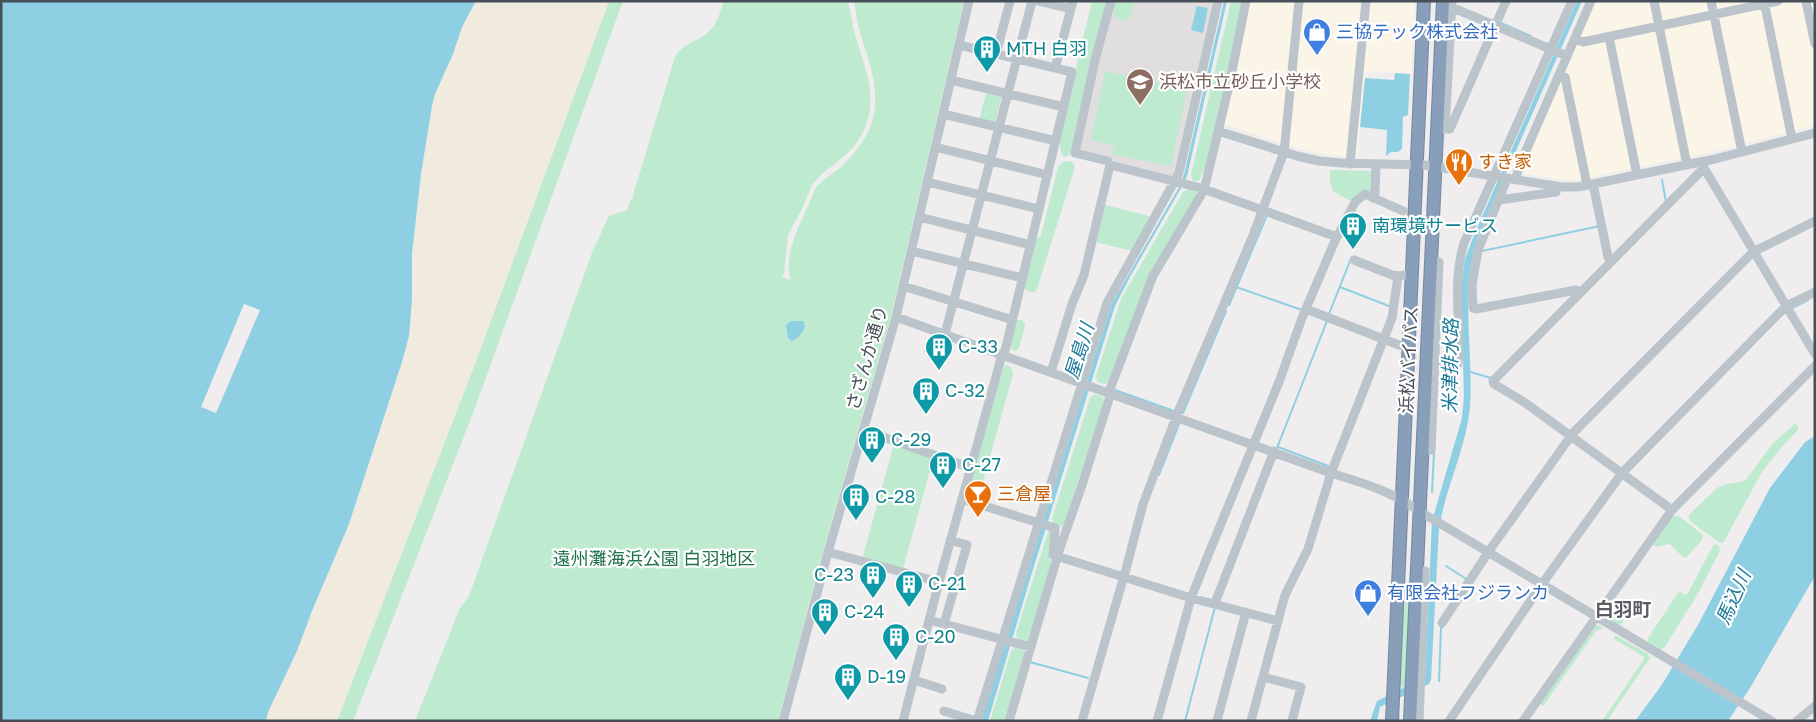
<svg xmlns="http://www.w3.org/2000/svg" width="1816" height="722" font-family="'Golos Text','Noto Sans JP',sans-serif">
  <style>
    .commercial { fill: #faf5e7 }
    .education { fill: #e0dede }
    .green { fill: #beead0 }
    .sand { fill: #f0ebde }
    .water { fill: #8fcfe3 }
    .pier { fill: #efeded }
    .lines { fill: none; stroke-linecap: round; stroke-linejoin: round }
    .stream { stroke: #8fcfe3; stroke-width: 2 }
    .highway-casing { stroke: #7489a3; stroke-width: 14 }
    .minor { stroke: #bcc4cb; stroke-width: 9 }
    .highway { stroke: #899eb8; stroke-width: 12 }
    .labels { text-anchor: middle; stroke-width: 4.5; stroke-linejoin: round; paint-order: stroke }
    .shop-label { font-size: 18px; fill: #366cbe; stroke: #fff; text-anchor: start }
    .culture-label { font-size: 18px; fill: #0d838f; stroke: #fff; text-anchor: start }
    .education-label { font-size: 18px; fill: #785e54; stroke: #fff; text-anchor: start }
    .food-label { font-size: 18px; fill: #c56008; stroke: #fff; text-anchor: start }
    .street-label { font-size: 18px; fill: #475058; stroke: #fff }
    .park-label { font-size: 18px; fill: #1f724b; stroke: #fff }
    .water-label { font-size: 19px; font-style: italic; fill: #197b99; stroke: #fff }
    .neighbourhood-label { font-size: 19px; font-weight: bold; fill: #5a5d61; stroke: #fff }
  </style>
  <rect width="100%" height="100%" fill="#efeded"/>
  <!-- commercial -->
  <path class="commercial" d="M 1249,1 L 1415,1 L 1411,74 L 1366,71 L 1357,156 L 1332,155 L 1310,152 L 1226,125 L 1223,121 Z
    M 1596,1 L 1815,1 L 1815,125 L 1713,152 L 1577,180 L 1554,179 L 1526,174 L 1523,170 Z"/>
  <!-- education -->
  <path class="education" d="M 1114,1 L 1216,1 L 1174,178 L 1114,163 L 1114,160 L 1078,151 L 1098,61 Z"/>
  <!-- green -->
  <path class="green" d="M 609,1 L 623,1 L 473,413 L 353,721 L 337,721 L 476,361 Z
    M 724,1 L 848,1 C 851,12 852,24 855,35 C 867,74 883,107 855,145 C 842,161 820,172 811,187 L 803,207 L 788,235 L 784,273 L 782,277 L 791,280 C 781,252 806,215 815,189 C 822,179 833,174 842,166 C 847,161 853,155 857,149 C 886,113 875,79 862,39 C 858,27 856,14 854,1 L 964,1 L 891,316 L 823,551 L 778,721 L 415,721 L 460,608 L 469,596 L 593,250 L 609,216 L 627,210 L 631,199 L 633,199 L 633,195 L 675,57 C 685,41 694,44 707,33 C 717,26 720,12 724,1 Z
    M 1092,1 L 1107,1 L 1071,151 L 1070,155 L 1065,157 L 1063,156 L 1060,148 L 1059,139 Z
    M 1116,1 L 1134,1 C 1133,6 1133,13 1130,17 C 1126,23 1115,20 1113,13 C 1113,10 1115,5 1116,1 Z
    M 1231,1 L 1243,1 L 1230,66 L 1207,162 L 1199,181 L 1193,181 L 1191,175 Z
    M 1105,71 L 1187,89 L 1171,166 L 1112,154 L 1114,145 L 1091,140 Z
    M 987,90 L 1002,95 L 995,123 L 979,120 Z
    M 1070,161 L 1073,162 L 1075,167 L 1037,289 L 1035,292 L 1027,291 L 1025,289 L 1025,286 L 1036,240 L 1041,235 L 1058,167 L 1063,162 Z
    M 1330,170 L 1374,171 L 1373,192 L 1353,202 C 1332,191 1330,194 1330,170 Z
    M 1188,189 L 1194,190 L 1197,194 L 1156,264 L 1108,383 L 1103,384 L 1097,381 L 1096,376 L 1121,299 L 1176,204 L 1183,192 Z
    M 1105,205 L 1153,217 L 1133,251 L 1095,242 Z
    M 1018,320 L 1022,320 L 1025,323 L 1025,326 L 1019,348 L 1016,351 L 1013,351 L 1010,346 L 1016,323 Z
    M 1007,365 L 1011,367 L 1013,374 L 979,496 L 976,499 L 968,497 L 967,495 L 1001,371 L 1004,367 Z
    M 1094,394 L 1103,397 L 1104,403 L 1064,524 L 1060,527 L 1053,524 L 1052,519 L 1090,398 Z
    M 1795,424 L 1798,426 L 1798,430 L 1780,449 L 1762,472 L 1723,543 L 1719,542 L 1690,521 L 1689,516 L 1690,514 L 1717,488 L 1726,484 L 1745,481 L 1773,443 Z
    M 894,444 L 933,459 L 903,569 L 862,559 Z
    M 1673,516 L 1679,516 L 1703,535 L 1702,540 L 1686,558 L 1682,556 L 1670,544 L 1656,547 L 1652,544 Z
    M 1049,529 L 1052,530 L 1050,567 L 1028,641 L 1017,639 L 1016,633 Z
    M 1714,544 L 1719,546 L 1720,551 L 1696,597 L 1664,648 L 1660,650 L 1648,642 L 1648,638 L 1678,593 L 1681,592 L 1685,595 L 1688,593 Z
    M 1412,557 L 1406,686 L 1398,688 L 1400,640 Z
    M 1623,598 L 1627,598 L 1632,604 L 1622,623 L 1619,625 L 1603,615 L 1610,604 L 1618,603 Z
    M 1598,625 L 1602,627 L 1602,629 L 1596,631 L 1544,705 L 1541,706 L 1541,703 L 1595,626 Z
    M 1615,635 L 1648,654 L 1650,658 L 1607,721 L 1602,721 L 1644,659 L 1643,656 L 1614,639 Z
    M 1015,648 L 1022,649 L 1025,652 L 1005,721 L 990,721 L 1011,651 Z"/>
  <!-- sand -->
  <path class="sand" d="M 476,1 L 609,1 L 476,361 L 337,721 L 266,721 L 268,712 L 297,651 L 312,611 L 349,524 L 402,362 L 409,336 L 412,299 L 412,254 L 421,174 L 432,106 L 435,94 L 453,54 L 462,27 Z"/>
  <!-- water -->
  <path class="water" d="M 1,1 L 476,1 L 462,27 L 453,54 L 435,94 L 432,106 L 421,174 L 412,254 L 412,299 L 409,336 L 402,362 L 349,524 L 312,611 L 297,651 L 268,712 L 266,721 L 1,721 Z
    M 1224,1 L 1227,1 L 1187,176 L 1180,190 L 1131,275 L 1115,306 L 1030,579 L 988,721 L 981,721 L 1111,305 L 1178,189 L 1184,175 Z
    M 1577,1 L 1582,1 L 1478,237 C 1459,294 1474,349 1470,407 C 1466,448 1446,487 1439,528 L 1431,680 L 1429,684 L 1380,707 L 1377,721 L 1370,721 L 1377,701 L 1425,677 L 1432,521 L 1462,418 L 1464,397 L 1461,285 L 1465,259 L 1474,235 Z
    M 1197,6 L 1208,8 L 1203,33 L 1191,30 Z
    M 1395,73 L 1410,74 L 1408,115 L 1403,117 L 1402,149 L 1398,152 L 1391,152 L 1386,156 L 1387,130 L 1360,127 L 1365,78 L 1394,80 Z
    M 793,321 L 803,321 L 805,326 C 804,332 797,339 792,341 L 788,338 L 786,326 L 789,322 Z
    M 1815,436 L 1815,576 L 1750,688 L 1728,721 L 1635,721 L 1661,686 L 1698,625 L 1770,488 L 1805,442 Z"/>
  <!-- pier -->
  <path class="pier" d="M 244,304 L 260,310 L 216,413 L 201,407 Z"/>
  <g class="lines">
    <!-- stream -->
    <path class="stream" d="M 1501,23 L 1531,36
      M 1662,180 L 1666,202
      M 1482,251 L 1600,226
      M 1236,287 L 1302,310
      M 1340,287 L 1389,306
      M 1229,305 L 1267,215
      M 1792,308 L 1808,300
      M 1329,314 L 1350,261
      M 1467,371 L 1491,378
      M 1115,390 L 1174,411
      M 1183,413 L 1226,311
      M 1278,447 L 1328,466
      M 1277,448 L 1327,321
      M 1159,475 L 1179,424
      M 1432,492 L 1434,452
      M 1446,566 L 1468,580
      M 1030,662 L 1088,678
      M 1439,681 L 1441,628 L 1443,626
      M 1185,721 L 1215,607"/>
    <!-- highway casing -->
    <g class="highway-casing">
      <path id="highway" d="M 1392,721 L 1424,1
        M 1410,721 L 1443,1"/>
    </g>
    <!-- minor -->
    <path class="minor" d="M 1038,1 L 1071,9
      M 1654,1 L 1687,165
      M 1711,1 L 1742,152
      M 1764,1 L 1792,139
      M 1806,1 L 1815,44
      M 1451,7 L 1567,56
      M 1609,37 L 1637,175
      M 1575,39 L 1583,42 L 1778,1
      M 959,45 L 1072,72 L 1004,355
      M 996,54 L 1010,1
      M 1055,68 L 1073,1
      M 1559,74 L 1565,77 L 1587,185
      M 951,80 L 1064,107
      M 943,114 L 1056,141
      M 1437,129 L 1450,129 L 1506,1
      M 1445,129 L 1452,1
      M 1218,131 L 1297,156 L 1319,161 L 1342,163 L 1424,165 L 1562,187 L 1578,187 L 1715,159 L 1815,133
      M 935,147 L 1048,175
      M 1350,164 L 1366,1
      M 1703,164 L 1704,168 L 1815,354
      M 1110,165 L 1201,188 L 1337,237
      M 1507,179 L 1478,250 L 1472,285 L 1473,308 L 1476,309 L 1576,290 L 1579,293
      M 1516,180 L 1518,169 L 1591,1
      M 927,182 L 1039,209
      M 1593,184 L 1608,257 L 1612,261
      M 1373,198 L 1375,193 L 1376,164
      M 1499,200 L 1556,192 L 1556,187
      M 919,217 L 1031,245
      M 911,251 L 1023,278
      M 1354,260 L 1392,275 L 1398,276
      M 903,286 L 1013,320
      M 1306,309 L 1399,345 L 1409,346
      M 896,317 L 1331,473 C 1363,483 1391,491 1419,511 L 1772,721
      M 945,334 L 1032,1
      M 1435,359 L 1455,365 L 1458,364 C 1462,321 1451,286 1464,243 L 1572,1
      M 1051,372 L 1072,304 L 1084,275 L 1110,165 L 1108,161 L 1075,153 L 1095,60 L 1111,1
      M 1109,392 L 1153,276 L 1204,190 L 1229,86 L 1246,1
      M 863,430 L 971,468
      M 1422,450 L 1431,450 L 1439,262 L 1431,262
      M 962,499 L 1055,528 L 1053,555 L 1191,598 L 1278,621
      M 1672,510 L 1524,402 L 1494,384 L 1493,381 L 1704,168
      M 828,552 L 939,582
      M 1417,570 L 1425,571 L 1419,721
      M 1215,603 L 1274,451
      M 929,620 L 1031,647
      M 1442,623 L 1489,551 L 1573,433 L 1753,252 L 1815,221
      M 944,624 L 967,545 L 950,540
      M 1263,677 L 1301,687 L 1292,721
      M 914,680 L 942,689
      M 944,711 L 976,721
      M 783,721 L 828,552 L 896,317 L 969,1
      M 903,721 L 939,582 L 1002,355
      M 977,721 L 1107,303 L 1179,173 L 1218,1
      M 1009,721 L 1059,551 L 1082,485 L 1111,393
      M 1082,721 L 1126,569 L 1143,504 L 1178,412 L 1252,238 L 1284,152 L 1299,1
      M 1157,721 L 1191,598 L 1209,553 L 1279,382 L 1302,318 L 1334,243 L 1355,202 L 1365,194 L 1403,211
      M 1217,721 L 1246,612
      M 1251,721 L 1285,595 L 1308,549 L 1331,473 L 1392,318 L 1398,276 L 1412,274
      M 1449,721 L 1542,584 L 1622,473 L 1786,306 L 1815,292
      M 1523,721 L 1672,510 L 1815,366
      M 1797,721 L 1815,706"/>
    <!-- highway -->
    <use href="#highway" class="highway"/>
  </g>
  <!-- icons -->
  <defs>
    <g id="shop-pin" transform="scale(1.4375)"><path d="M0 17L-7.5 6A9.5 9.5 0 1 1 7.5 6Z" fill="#3f7fe0" stroke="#fff"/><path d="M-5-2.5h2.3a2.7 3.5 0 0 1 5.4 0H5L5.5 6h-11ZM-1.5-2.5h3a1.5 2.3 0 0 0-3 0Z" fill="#fff"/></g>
    <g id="building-pin" transform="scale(1.4375)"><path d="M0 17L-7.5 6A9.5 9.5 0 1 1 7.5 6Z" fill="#0f9aa8" stroke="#fff"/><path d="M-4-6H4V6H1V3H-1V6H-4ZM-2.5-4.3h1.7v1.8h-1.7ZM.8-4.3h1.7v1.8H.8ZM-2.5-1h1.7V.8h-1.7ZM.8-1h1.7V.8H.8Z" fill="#fff"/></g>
    <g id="school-pin" transform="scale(1.4375)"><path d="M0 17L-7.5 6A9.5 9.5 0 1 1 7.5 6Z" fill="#8d6e63" stroke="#fff"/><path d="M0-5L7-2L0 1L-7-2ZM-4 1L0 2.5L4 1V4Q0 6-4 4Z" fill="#fff"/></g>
    <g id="restaurant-pin" transform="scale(1.4375)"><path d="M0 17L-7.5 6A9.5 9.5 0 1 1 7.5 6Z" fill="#e8710a" stroke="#fff"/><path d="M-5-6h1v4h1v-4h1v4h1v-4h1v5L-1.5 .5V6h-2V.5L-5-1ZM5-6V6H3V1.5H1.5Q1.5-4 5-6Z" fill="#fff"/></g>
    <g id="bar-pin" transform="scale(1.4375)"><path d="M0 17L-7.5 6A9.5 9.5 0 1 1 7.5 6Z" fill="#e8710a" stroke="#fff"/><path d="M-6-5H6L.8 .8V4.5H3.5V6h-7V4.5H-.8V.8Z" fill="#fff"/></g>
  </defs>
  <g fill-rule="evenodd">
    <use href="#shop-pin" x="1317" y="32"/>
    <use href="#building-pin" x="987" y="49"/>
    <use href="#school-pin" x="1140" y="82"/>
    <use href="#restaurant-pin" x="1459" y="162"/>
    <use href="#building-pin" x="1353" y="226"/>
    <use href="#building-pin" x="939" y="347"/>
    <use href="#building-pin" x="926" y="391"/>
    <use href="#building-pin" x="872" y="440"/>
    <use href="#building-pin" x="943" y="465"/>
    <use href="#bar-pin" x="978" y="494"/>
    <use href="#building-pin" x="856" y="497"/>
    <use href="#building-pin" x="873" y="575"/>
    <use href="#building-pin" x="909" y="584"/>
    <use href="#shop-pin" x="1368" y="593"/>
    <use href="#building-pin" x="825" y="612"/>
    <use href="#building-pin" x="896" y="637"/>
    <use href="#building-pin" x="848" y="677"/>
  </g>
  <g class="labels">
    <!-- shop labels -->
    <g class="shop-label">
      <text x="1336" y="38">三協テック株式会社</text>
      <text x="1387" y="599">有限会社フジランカ</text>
    </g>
    <!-- culture labels -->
    <g class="culture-label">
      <text x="1006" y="55">MTH 白羽</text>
      <text x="1372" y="232">南環境サービス</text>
      <text x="958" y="353">C-33</text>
      <text x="945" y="397">C-32</text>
      <text x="891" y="446">C-29</text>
      <text x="962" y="471">C-27</text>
      <text x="875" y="503">C-28</text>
      <text x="854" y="581" text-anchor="end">C-23</text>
      <text x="928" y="590">C-21</text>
      <text x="844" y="618">C-24</text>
      <text x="915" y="643">C-20</text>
      <text x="867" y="683">D-19</text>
    </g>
    <!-- education labels -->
    <g class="education-label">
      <text x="1159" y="88">浜松市立砂丘小学校</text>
    </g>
    <!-- food labels -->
    <g class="food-label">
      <text x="1478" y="168">すき家</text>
      <text x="997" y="500">三倉屋</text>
    </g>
    <!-- street labels -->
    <g class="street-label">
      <text transform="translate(867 358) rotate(-74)" y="6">さざんか通り</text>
      <text transform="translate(1409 360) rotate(-87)" y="6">浜松バイパス</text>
    </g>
    <!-- park labels -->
    <g class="park-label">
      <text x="654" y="565">遠州灘海浜公園 白羽地区</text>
    </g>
    <!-- water labels -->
    <g class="water-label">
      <text transform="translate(1079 351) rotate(-73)" y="7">屋島川</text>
      <text transform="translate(1450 366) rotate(-89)" y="7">米津排水路</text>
      <text transform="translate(1733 597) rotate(-66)" y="7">馬込川</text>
    </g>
    <!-- neighbourhood labels -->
    <g class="neighbourhood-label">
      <text x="1623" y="616">白羽町</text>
    </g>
  </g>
  <!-- border -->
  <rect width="1816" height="722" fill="none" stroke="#475058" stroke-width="5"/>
</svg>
